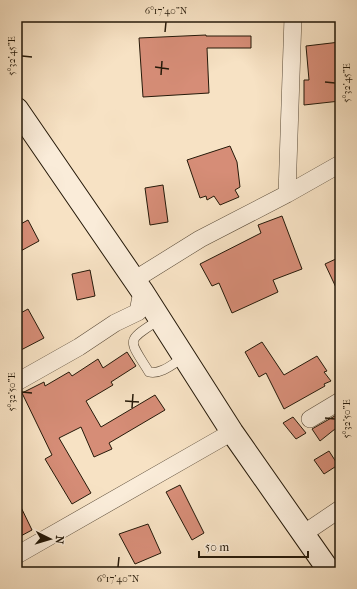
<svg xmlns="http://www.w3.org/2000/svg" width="357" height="589" font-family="'IM FELL French Canon',serif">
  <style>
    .building { fill: #d68d77; stroke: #251909 }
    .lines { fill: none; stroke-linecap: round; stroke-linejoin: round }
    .lane-casing { stroke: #5a4b38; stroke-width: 10 }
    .street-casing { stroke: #5a4b38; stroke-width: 18 }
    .secondary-casing { stroke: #251909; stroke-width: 24 }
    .lane { stroke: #faecd9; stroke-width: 9 }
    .street { stroke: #faecd9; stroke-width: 17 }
    .secondary { stroke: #faecd9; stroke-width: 22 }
    .ticks { fill: none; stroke: #251909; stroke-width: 1.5 }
    .neatline { fill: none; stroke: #251909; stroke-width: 1.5 }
    .ticks-label { font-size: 10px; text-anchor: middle; fill: #251909 }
  </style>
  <rect width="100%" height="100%" fill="#f7e2c4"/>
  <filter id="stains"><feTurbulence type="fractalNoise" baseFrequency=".005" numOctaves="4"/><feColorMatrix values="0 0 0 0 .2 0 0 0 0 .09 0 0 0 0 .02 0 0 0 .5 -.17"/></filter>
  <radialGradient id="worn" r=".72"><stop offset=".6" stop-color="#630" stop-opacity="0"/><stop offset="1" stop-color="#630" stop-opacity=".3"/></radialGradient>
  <!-- building -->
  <path class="building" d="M 206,35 L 206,36 L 251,36 L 251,48 L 207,48 L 209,93 L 143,97 L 139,38 Z
    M 340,42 L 340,69 L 337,69 L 340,101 L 304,105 L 304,80 L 309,80 L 306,46 Z
    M 230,146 L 237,162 L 240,187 L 235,190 L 239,197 L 220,205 L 214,196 L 207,200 L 206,196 L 200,198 L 187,160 Z
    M 163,185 L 168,222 L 150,225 L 145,188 Z
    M 282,216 L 302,269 L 273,280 L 278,292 L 232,313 L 219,283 L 212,286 L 200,264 L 261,233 L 258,225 Z
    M 28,220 L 39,241 L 17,253 L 17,226 Z
    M 340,257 L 340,296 L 325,264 Z
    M 90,270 L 95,296 L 77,300 L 72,274 Z
    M 28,309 L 44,338 L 21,350 L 17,342 L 17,315 Z
    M 262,342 L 284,375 L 317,356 L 327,371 L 324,372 L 331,381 L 324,384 L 325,386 L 284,409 L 266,373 L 259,377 L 245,352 Z
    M 127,352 L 136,366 L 111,382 L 113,385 L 86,401 L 101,427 L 155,395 L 165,410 L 109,443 L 112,449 L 94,457 L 81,427 L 59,438 L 91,493 L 72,504 L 45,459 L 52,455 L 22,393 L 44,382 L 45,386 L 69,372 L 72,376 L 98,359 L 103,368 Z
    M 340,413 L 340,425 L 320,441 L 312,429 Z
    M 293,417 L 306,433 L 296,439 L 283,423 Z
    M 329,451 L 338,465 L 324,474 L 314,460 Z
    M 180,485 L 204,533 L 192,540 L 166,492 Z
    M 17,499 L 32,530 L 17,538 Z
    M 148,524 L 161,553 L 135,564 L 119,534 Z"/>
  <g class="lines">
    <!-- lane casing -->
    <g class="lane-casing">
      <path id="lane" d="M 160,319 C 126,342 127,337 149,372 C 161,375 174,363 184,357"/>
    </g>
    <!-- street casing -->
    <g class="street-casing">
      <path id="street" d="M 287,194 L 293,17
        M 134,280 L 200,239 L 287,194 L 340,164
        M 17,382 L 79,347 L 115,323 L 138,312 L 142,291
        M 310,419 L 340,401
        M 303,534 L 340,509
        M 17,555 L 232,432"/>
    </g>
    <!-- secondary casing -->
    <g class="secondary-casing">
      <path id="secondary" d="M 17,109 L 142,291 L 232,432 L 330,572"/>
    </g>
    <!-- lane -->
    <use href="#lane" class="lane"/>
    <!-- street -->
    <use href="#street" class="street"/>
    <!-- secondary -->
    <use href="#secondary" class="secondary"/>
  </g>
  <!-- ticks -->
  <path class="ticks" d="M 165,32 L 166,22M 22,56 L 32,57M 155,67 L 169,69M 161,75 L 162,61M 325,82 L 335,83M 22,392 L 32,393M 125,401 L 139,402M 132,408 L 133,394M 325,418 L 335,419M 118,567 L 119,557"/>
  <!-- margin -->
  <rect width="357" height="589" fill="none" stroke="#f7e2c4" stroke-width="44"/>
  <!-- north arrow -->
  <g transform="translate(50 539) rotate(95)" stroke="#faecd9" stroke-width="3" paint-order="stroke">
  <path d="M0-3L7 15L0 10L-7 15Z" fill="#251909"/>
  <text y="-6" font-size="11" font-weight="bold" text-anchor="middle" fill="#251909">N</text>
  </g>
  <!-- scale -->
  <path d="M199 551v6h109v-6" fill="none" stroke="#251909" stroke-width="2"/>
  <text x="205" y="551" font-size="12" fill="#251909" stroke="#faecd9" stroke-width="3" paint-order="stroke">50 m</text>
  <rect x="22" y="22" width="313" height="545" class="neatline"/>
  <g class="ticks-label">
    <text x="166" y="14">6°17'40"N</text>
    <text transform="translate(11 56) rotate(-90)" y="4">5°32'45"E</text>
    <text transform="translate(346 83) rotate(-90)" y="4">5°32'45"E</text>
    <text transform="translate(11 392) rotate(-90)" y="4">5°32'50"E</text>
    <text transform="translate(346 419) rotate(-90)" y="4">5°32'50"E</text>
    <text x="118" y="582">6°17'40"N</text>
  </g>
  <rect width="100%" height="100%" filter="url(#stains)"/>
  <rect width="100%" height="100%" fill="url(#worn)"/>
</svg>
